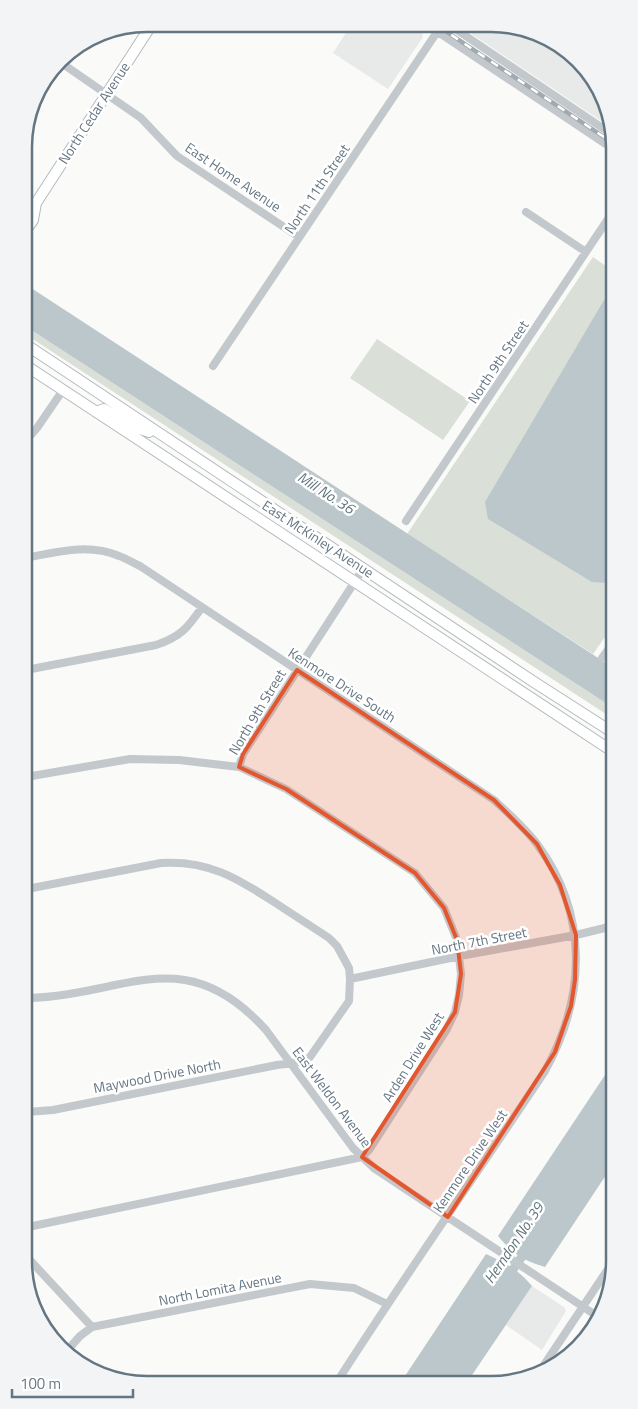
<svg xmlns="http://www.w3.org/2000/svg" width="638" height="1409" font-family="'Titillium Web',sans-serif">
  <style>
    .built { fill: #e8e9e9 }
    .green { fill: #dadfd7 }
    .water { fill: #bbc7cb }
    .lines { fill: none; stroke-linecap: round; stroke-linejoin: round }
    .canal { stroke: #bbc7cb; stroke-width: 9 }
    .secondary-casing { stroke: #b3babf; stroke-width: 12 }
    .minor { stroke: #c3c8cc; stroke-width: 8 }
    .secondary { stroke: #fff; stroke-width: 10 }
    .rail-casing { stroke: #a2aab0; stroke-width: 4.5 }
    .rail { stroke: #fff; stroke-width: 2.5; stroke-dasharray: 8; stroke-linecap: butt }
    .marked { fill: #e4572e; fill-opacity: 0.2; stroke: #e4572e; stroke-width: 4; stroke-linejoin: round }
    .labels { text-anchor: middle; stroke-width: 5; stroke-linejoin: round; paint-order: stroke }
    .street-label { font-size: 14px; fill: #657683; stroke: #fff }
    .water-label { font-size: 15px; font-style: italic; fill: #60757c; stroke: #fff }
    .rim { fill: none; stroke: #657683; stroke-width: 2.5 }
  </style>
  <rect width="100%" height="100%" fill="#fafaf8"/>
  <!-- built -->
  <path class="built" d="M 351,25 L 411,25 L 422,33 L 423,37 L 388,89 L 333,53 Z
    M 460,26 L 515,26 L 572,55 L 610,115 L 610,127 Z
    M 532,1286 L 564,1307 L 566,1311 L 542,1350 L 506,1325 Z"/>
  <!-- green -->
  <path class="green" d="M 593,257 L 610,269 L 612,627 L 593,654 L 407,534 Z
    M 25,326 L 612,707 L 612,718 L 25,334 Z
    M 377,339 L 470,401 L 443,440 L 350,378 Z"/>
  <!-- water -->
  <path class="water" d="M 25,284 L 612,667 L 612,707 L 25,326 Z
    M 604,300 L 611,302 L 612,576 L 607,583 L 592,582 L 488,519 L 485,502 Z
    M 613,1063 L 614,1163 L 545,1267 C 522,1260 513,1254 498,1236 Z
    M 486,1254 C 504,1262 519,1270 532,1286 L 468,1381 L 401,1382 Z"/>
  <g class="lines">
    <!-- canal -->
    <path class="canal" d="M 507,1278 L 528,1248"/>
    <!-- secondary casing -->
    <g class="secondary-casing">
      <path id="secondary" d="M 24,210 L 36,203
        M 24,233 L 33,220 L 36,203 L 152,24
        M 25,344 L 534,682 L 612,732
        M 25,365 L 612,751
        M 96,412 L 104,409 L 134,427 L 149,432"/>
    </g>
    <!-- minor -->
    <path class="minor" d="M 429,26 L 610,147
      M 451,26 L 610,133
      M 60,62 L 141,118 L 177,156 L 299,237
      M 526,212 L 586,252
      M 213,366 L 441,26
      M 25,442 L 37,428 L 63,390
      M 406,521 L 610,216
      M 25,558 C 57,552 88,543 119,556 C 126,558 133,563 140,566 L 494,800 C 509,814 525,828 537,844 C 589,914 586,997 545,1071 C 476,1175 404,1277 337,1382
      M 602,658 L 612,644
      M 26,670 L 156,645 C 180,637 188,628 202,607
      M 239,767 L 243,754 L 363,569
      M 26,777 L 130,759 L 179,760 L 239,767 L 286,789 L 415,873 L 444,908 L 457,940 L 461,974 L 459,995 L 455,1012 L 447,1029 L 369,1150 L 362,1157 L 28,1227
      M 27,889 L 161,863 C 208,860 237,878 274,902 C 292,914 311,926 329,938 L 337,946 L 349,968 L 350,979 L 349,1001 L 310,1057 C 299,1065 290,1063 277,1065 L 53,1110 L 27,1112
      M 350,979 L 460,956 L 576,935 L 613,926
      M 27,998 C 125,996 184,939 266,1030 L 353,1148 L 375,1169 L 597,1316
      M 28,1258 L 92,1327
      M 65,1353 L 80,1336 L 92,1327 L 310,1284 L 354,1288 L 387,1304
      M 538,1374 L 614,1260"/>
    <!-- secondary -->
    <use href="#secondary" class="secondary"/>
    <!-- rail casing -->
    <g class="rail-casing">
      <path id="rail" d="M 438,26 L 610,141"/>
    </g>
    <!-- rail -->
    <use href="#rail" class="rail"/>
  </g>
  <!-- marked area -->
  <path class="marked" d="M 297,670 L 494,800 L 537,844 L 560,885 L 576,935 L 575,980 L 571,1006 L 555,1052 L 448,1217 L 362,1157 L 455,1012 L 461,974 L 457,940 L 444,908 L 415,873 L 286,789 L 239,767 L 243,754 Z"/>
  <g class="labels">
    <!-- street labels -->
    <g class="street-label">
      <text transform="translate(94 113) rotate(-57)" y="5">North Cedar Avenue</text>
      <text transform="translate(233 177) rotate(34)" y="5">East Home Avenue</text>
      <text transform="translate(317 189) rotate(-56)" y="5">North 11th Street</text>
      <text transform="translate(498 362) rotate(-56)" y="5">North 9th Street</text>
      <text transform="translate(318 539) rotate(33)" y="5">East McKinley Avenue</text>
      <text transform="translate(342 685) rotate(33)" y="5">Kenmore Drive South</text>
      <text transform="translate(257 712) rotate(-59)" y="5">North 9th Street</text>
      <text transform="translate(479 941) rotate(-11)" y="5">North 7th Street</text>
      <text transform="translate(413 1057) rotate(-58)" y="5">Arden Drive West</text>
      <text transform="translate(157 1076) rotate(-11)" y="5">Maywood Drive North</text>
      <text transform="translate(332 1097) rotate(53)" y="5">East Weldon Avenue</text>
      <text transform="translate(470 1161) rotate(-56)" y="5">Kenmore Drive West</text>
      <text transform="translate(220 1289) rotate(-11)" y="5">North Lomita Avenue</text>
    </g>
    <!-- water labels -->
    <g class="water-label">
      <text transform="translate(326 493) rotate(33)" y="5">Mill No. 36</text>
      <text transform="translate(514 1243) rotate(-56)" y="5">Herndon No. 39</text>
    </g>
  </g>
  <!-- crop -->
  <path d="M0 0H638V1409H0ZM147 32H491A115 115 0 0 1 606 147V1261A115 115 0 0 1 491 1376H147A115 115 0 0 1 32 1261V147A115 115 0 0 1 147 32Z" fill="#f3f4f5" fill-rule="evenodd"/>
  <path class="rim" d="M147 32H491A115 115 0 0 1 606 147V1261A115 115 0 0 1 491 1376H147A115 115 0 0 1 32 1261V147A115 115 0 0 1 147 32Z"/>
  <!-- scale -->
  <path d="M12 1389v8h121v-8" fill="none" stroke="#657683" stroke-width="2.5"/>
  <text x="20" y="1389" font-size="15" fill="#657683" stroke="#ffffff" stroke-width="4" paint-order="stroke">100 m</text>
</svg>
